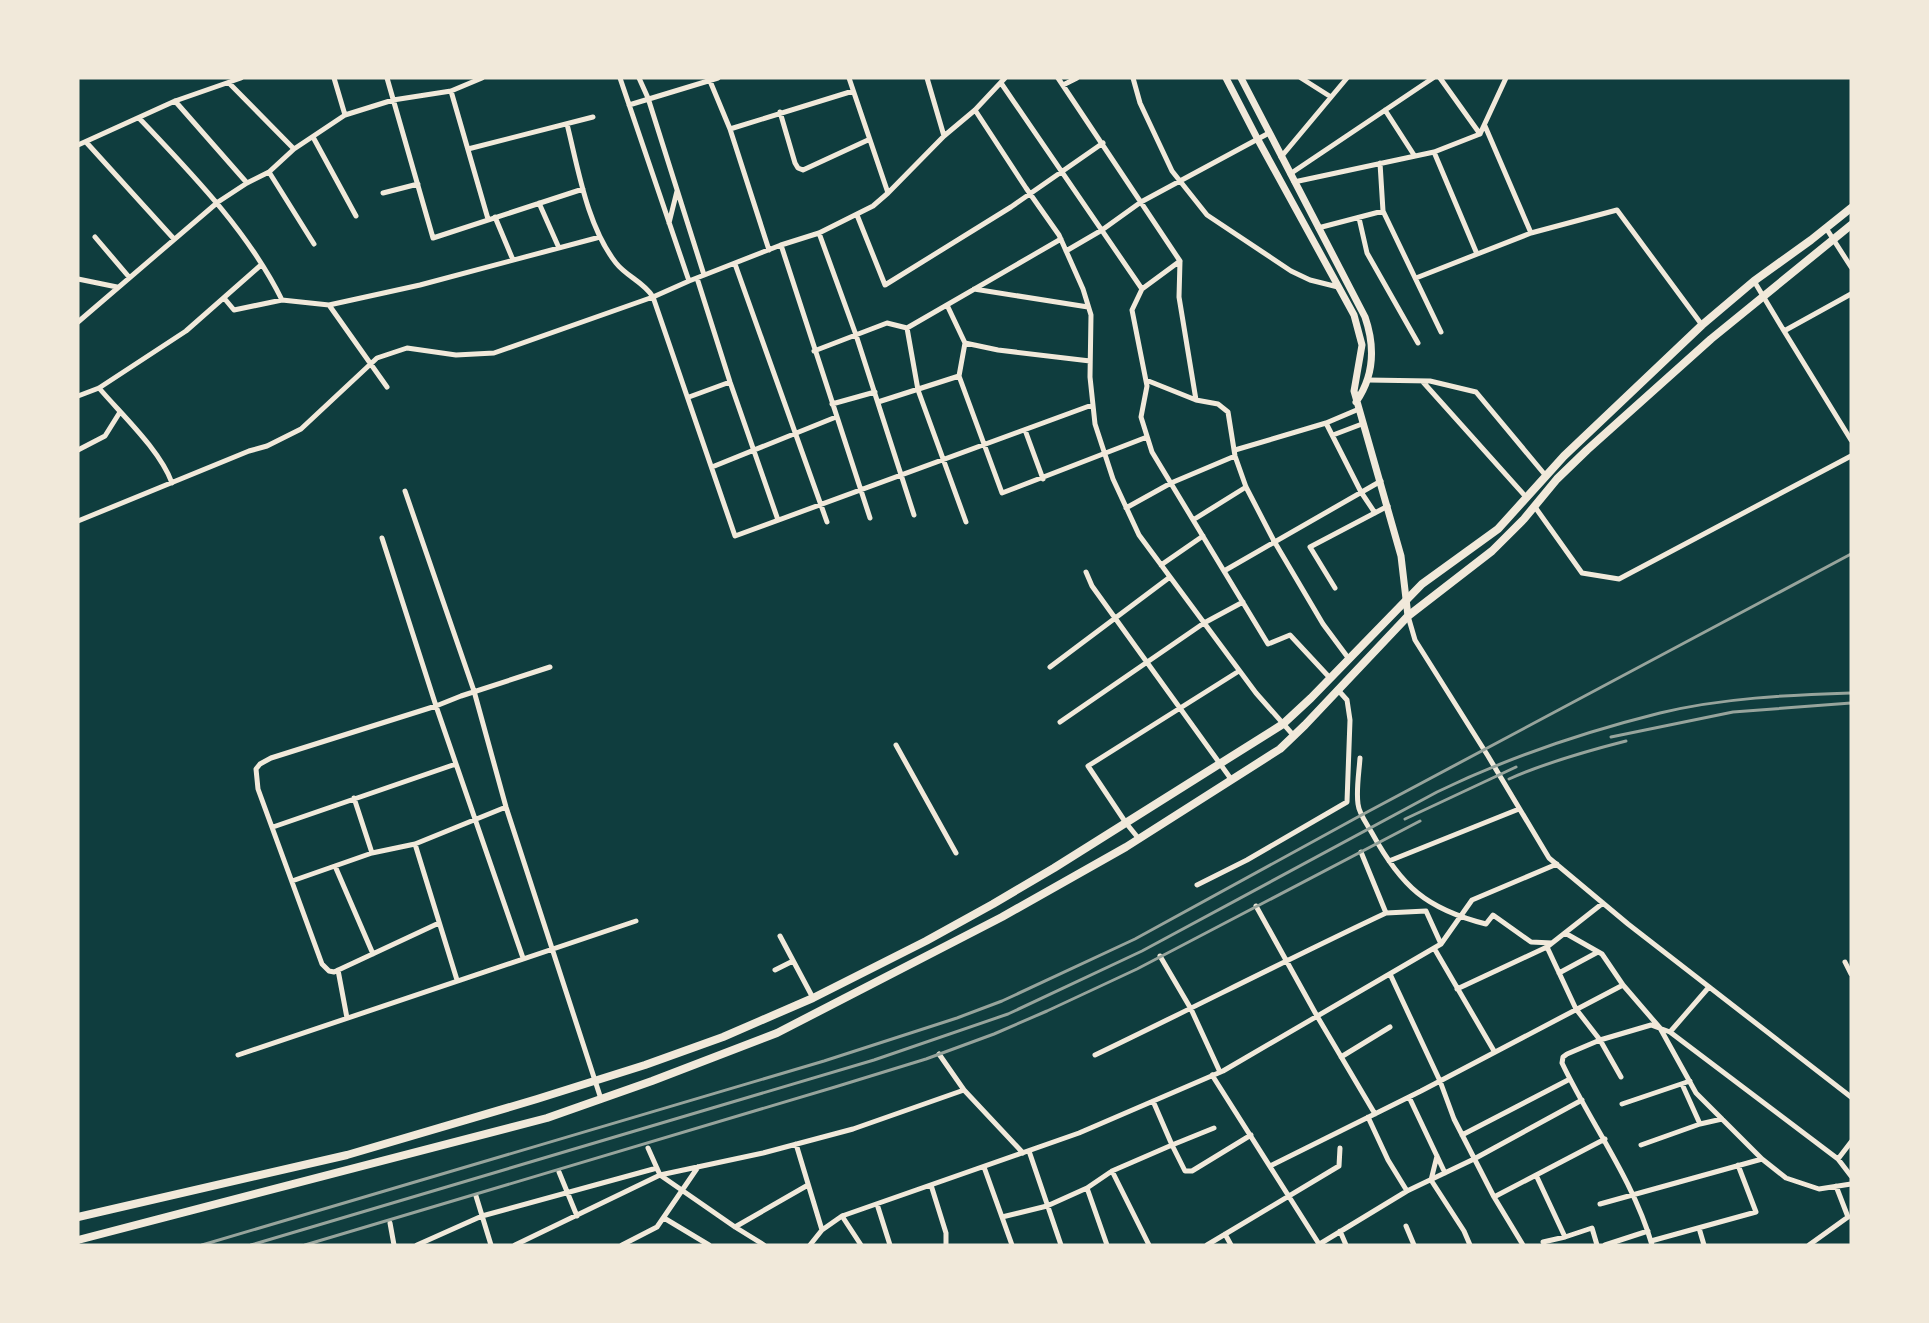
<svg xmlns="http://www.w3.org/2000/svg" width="1929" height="1323" font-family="'Source Sans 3',sans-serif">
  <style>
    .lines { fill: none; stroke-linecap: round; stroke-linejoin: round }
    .minor { stroke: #f1e9da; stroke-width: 5 }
    .tertiary { stroke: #f1e9da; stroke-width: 7 }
    .primary { stroke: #f1e9da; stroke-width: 8 }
    .rail { stroke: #97a49c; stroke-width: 3 }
  </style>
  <rect width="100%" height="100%" fill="#0f3d3e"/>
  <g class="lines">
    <!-- minor -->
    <path class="minor" d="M 334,78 L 345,115
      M 387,78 L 433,238 L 583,189
      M 620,78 L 689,281
      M 639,78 L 648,98 L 704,275
      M 849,78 L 888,193
      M 927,78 L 944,136
      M 1058,78 L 1180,261 L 1179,297 L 1196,400
      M 1133,78 L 1140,103 L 1172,171 L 1207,215 L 1291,271 L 1310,280 L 1338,287
      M 1301,78 L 1331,97
      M 1440,78 L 1480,134
      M 710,81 L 730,129 L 769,250
      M 229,83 L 294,149
      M 1001,83 L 1142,289
      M 1063,85 L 1077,78
      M 451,91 L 488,219
      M 175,101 L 247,183
      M 629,105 L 718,78
      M 975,110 L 1026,188 L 1059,235 L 1083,289 L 1091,315 L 1090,377 L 1095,424 L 1113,479 L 1139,535 L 1256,693 L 1294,736
      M 1385,110 L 1414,155
      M 780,112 L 795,163 L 798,168 L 803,170 L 868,140
      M 139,118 C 191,173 248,231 282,300 L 329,305 L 387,387
      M 567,124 C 578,168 587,226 616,263 C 627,277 644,282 653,297 L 735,536 L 1092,405
      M 1485,126 L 1531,233
      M 730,129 L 853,91
      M 313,137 L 356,216
      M 86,142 L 174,239
      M 78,145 L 175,101 L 241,78
      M 468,149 L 593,117
      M 1434,152 L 1477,254
      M 1281,157 L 1347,78
      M 1380,163 L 1383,211 L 1441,332
      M 269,172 L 314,244
      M 1290,174 L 1433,78
      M 1294,182 L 1434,152 L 1480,134 L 1506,78
      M 383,193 L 418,184
      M 539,203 L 559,248
      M 857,215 L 885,285 L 1011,207 L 1103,143
      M 495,217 L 513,260
      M 1359,218 L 1367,253 L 1418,343
      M 669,223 L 677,191
      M 1318,228 L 1383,211
      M 1826,228 L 1851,267
      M 819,233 L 856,335 L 914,515
      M 95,237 L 129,277
      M 781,245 L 870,518
      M 1066,251 L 1102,230 L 1141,202 L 1269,133
      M 1180,261 L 1142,289 L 1132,310 L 1147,386 L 1141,417 L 1152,452 L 1268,644 L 1290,635 L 1330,678
      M 735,264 L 827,522
      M 697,278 L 730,382 L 778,520
      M 1416,278 L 1531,233 L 1617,210 L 1702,325
      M 78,279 L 117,287
      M 1754,281 L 1784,331 L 1851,294
      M 974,289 L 1088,307
      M 224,298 L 234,310 L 282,300
      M 329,305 L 420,285 L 600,237
      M 947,305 L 965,343 L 959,376 L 1002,493 L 1147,437
      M 78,322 L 218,202 L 247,183 L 269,172 L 294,149 L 345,115 L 393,100 L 451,91 L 482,78
      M 907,328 L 918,390 L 966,522
      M 1784,331 L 1851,440
      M 965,343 L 998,350 L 1090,361
      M 814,351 L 887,323 L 907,328 L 1061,239
      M 1146,380 L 1196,400 L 1218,404 L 1228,412 L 1235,456 L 1246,487 L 1274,541 L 1323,624 L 1349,659
      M 1368,380 L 1430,381 L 1476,392 L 1546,476
      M 1423,382 L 1527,498
      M 99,388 C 122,415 160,450 172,483
      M 78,396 L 99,388 L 186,331 L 261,265
      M 689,397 L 730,382
      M 878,402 L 959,376
      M 832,404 L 875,392
      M 1326,423 L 1361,492 L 1375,513
      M 1025,430 L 1043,479
      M 1333,435 L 1362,424
      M 78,450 L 105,436 L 120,412
      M 1235,450 L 1326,423 L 1359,409
      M 712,467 L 836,417
      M 405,491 L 474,691 L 506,807 L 601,1099
      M 1535,507 L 1582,573 L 1619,579 L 1851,456
      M 1126,508 L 1171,483 L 1235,456
      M 1193,520 L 1246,487
      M 78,521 L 249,451 L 267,446 L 301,429 L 377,358 L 407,348 L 456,355 L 494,353 L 653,297 L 689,281 L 781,245 L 819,233 L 873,206 L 888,193 L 944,136 L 975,110 L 1005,78
      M 382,538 L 436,706 L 523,958
      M 1161,565 L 1203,536
      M 1224,571 L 1381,481
      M 1086,572 L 1092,586 L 1231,779
      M 1335,588 L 1310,547 L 1388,506
      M 1408,616 L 1415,640 L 1488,756 L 1549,858 L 1628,924 L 1851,1097
      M 1050,667 L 1170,577
      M 1060,722 L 1204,623 L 1243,602
      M 896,745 L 956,853
      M 1360,758 C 1359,773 1356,790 1358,804 C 1359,814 1367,824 1372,833 C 1401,886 1426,909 1486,924 L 1493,915 L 1531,942 L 1552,943
      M 354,798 L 372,853
      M 273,827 L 456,764
      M 1139,839 L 1126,823 L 1088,766 L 1239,671
      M 415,844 L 457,980
      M 1361,852 L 1386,913 L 1426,911 L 1441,944
      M 1389,861 L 1519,809
      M 335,866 L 373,954
      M 292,881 L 372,853 L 415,844 L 506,807
      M 1197,885 L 1247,860 L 1347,802 L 1350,720 L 1347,700 L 1338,690
      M 1256,906 L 1317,1016 L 1375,1114
      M 439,923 L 334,972 L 329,971 L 322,964 L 258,789 L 256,769 L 260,764 L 271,758 L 436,706 L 461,696 L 550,667
      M 1565,933 L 1602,954 L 1623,985 L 1660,1028 L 1696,1093 L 1762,1159
      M 780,936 L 813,998
      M 1547,947 L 1576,1009 L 1600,1040 L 1621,1077
      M 1434,948 L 1494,1051
      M 1160,956 L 1191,1009 L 1220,1072
      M 1845,962 L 1851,974
      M 338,970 L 347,1018
      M 775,970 L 793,961
      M 1559,973 L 1598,952
      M 1390,974 L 1440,1081 L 1454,1119 L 1494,1197 L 1523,1245
      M 1457,989 L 1547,947 L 1603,903
      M 1670,1032 L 1709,987
      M 939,1054 L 964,1090 L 1023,1153
      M 238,1055 L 636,921
      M 1095,1055 C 1193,1008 1288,959 1386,913
      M 1341,1057 L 1390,1027
      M 1212,1075 L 1319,1244
      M 1682,1084 L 1700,1124
      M 1409,1097 L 1445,1173
      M 1622,1104 L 1690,1081
      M 1368,1117 L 1388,1160 L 1407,1191
      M 1214,1128 L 1172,1145 L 1185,1171 L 1192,1171 L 1251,1135
      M 1462,1135 L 1570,1079
      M 796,1144 L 822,1230
      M 1641,1145 L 1700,1124 L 1722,1119
      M 648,1148 L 660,1175 L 735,1227 L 764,1245
      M 1029,1151 L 1061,1245
      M 1437,1156 L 1431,1180 L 1464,1231 L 1470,1245
      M 1838,1159 L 1851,1142
      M 1270,1166 L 1421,1091 L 1623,985
      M 984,1167 L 1012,1245
      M 1112,1171 L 1149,1245
      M 559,1172 L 577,1216
      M 1536,1175 L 1565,1237
      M 931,1185 L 946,1233 L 946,1245
      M 1087,1188 L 1107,1245
      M 476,1196 L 491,1245
      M 1494,1197 L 1605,1139
      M 877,1204 L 890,1245
      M 1600,1204 L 1762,1159 L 1786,1178 L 1819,1189 L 1851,1184
      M 842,1216 L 861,1245
      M 1002,1217 L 1047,1206 L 1087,1188 L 1112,1171 L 1172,1145 L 1153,1101
      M 664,1218 L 709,1245
      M 390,1223 L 394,1245
      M 1406,1226 L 1414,1245
      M 735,1227 L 808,1185
      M 1699,1228 L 1704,1245
      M 1340,1231 L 1346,1245
      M 1225,1234 L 1231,1245
      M 1651,1241 L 1756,1212 L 1738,1165
      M 1543,1242 L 1565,1237 L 1592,1228 L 1597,1245
      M 417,1245 L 482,1216 L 657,1168
      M 515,1245 L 660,1175 L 763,1153 L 853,1129 L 964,1090
      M 622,1245 L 657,1227 L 698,1167
      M 810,1245 L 822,1230 L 842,1216 L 1079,1133 L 1223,1071 L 1441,944 L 1472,900 L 1557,864
      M 1207,1245 L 1339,1166 L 1340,1148
      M 1318,1245 L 1407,1191 L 1474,1159 L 1582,1100
      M 1605,1245 L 1648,1231
      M 1652,1245 C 1633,1179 1591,1124 1562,1063 L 1563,1057 L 1567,1054 L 1600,1040 L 1651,1025 L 1670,1032 L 1838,1159 L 1851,1176
      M 1809,1245 L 1848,1217 L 1836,1186"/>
    <!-- tertiary -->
    <path class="tertiary" d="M 1226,78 L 1257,138 L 1354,315 L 1362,345 L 1354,391 L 1401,556 L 1408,616
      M 1241,78 L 1365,317 C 1375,346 1374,376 1356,402"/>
    <!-- primary -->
    <path class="primary" d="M 78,1217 L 347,1155 L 537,1099 L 645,1065 L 723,1037 L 813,998 L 926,941 L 993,904 L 1054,868 L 1283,724 L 1311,698 L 1422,584 L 1498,529 L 1564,456 L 1702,325 L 1754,281 L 1811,240 L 1851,208
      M 78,1240 L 547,1118 L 652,1081 L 777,1033 L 1002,917 L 1126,847 L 1280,749 L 1305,725 L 1408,616 L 1492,551 L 1524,519 L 1557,479 L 1587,450 L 1711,339 L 1851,225"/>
    <!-- rail -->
    <path class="rail" d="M 1611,737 L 1733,712 L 1851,703
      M 1509,779 C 1547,762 1587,751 1626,741
      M 1405,819 L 1516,767
      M 202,1245 L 824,1061 L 957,1018 L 1002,1001 L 1135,939 L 1356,818 L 1851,554
      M 251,1245 L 874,1060 L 1008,1014 L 1142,951 L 1437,792 C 1507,758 1584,732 1660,713 C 1722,698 1788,695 1851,693
      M 305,1245 L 835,1087 L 926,1059 L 994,1034 L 1047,1011 L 1137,969 L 1420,821"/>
  </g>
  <!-- border -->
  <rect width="1929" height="1323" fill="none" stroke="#f1e9da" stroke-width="159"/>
</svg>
